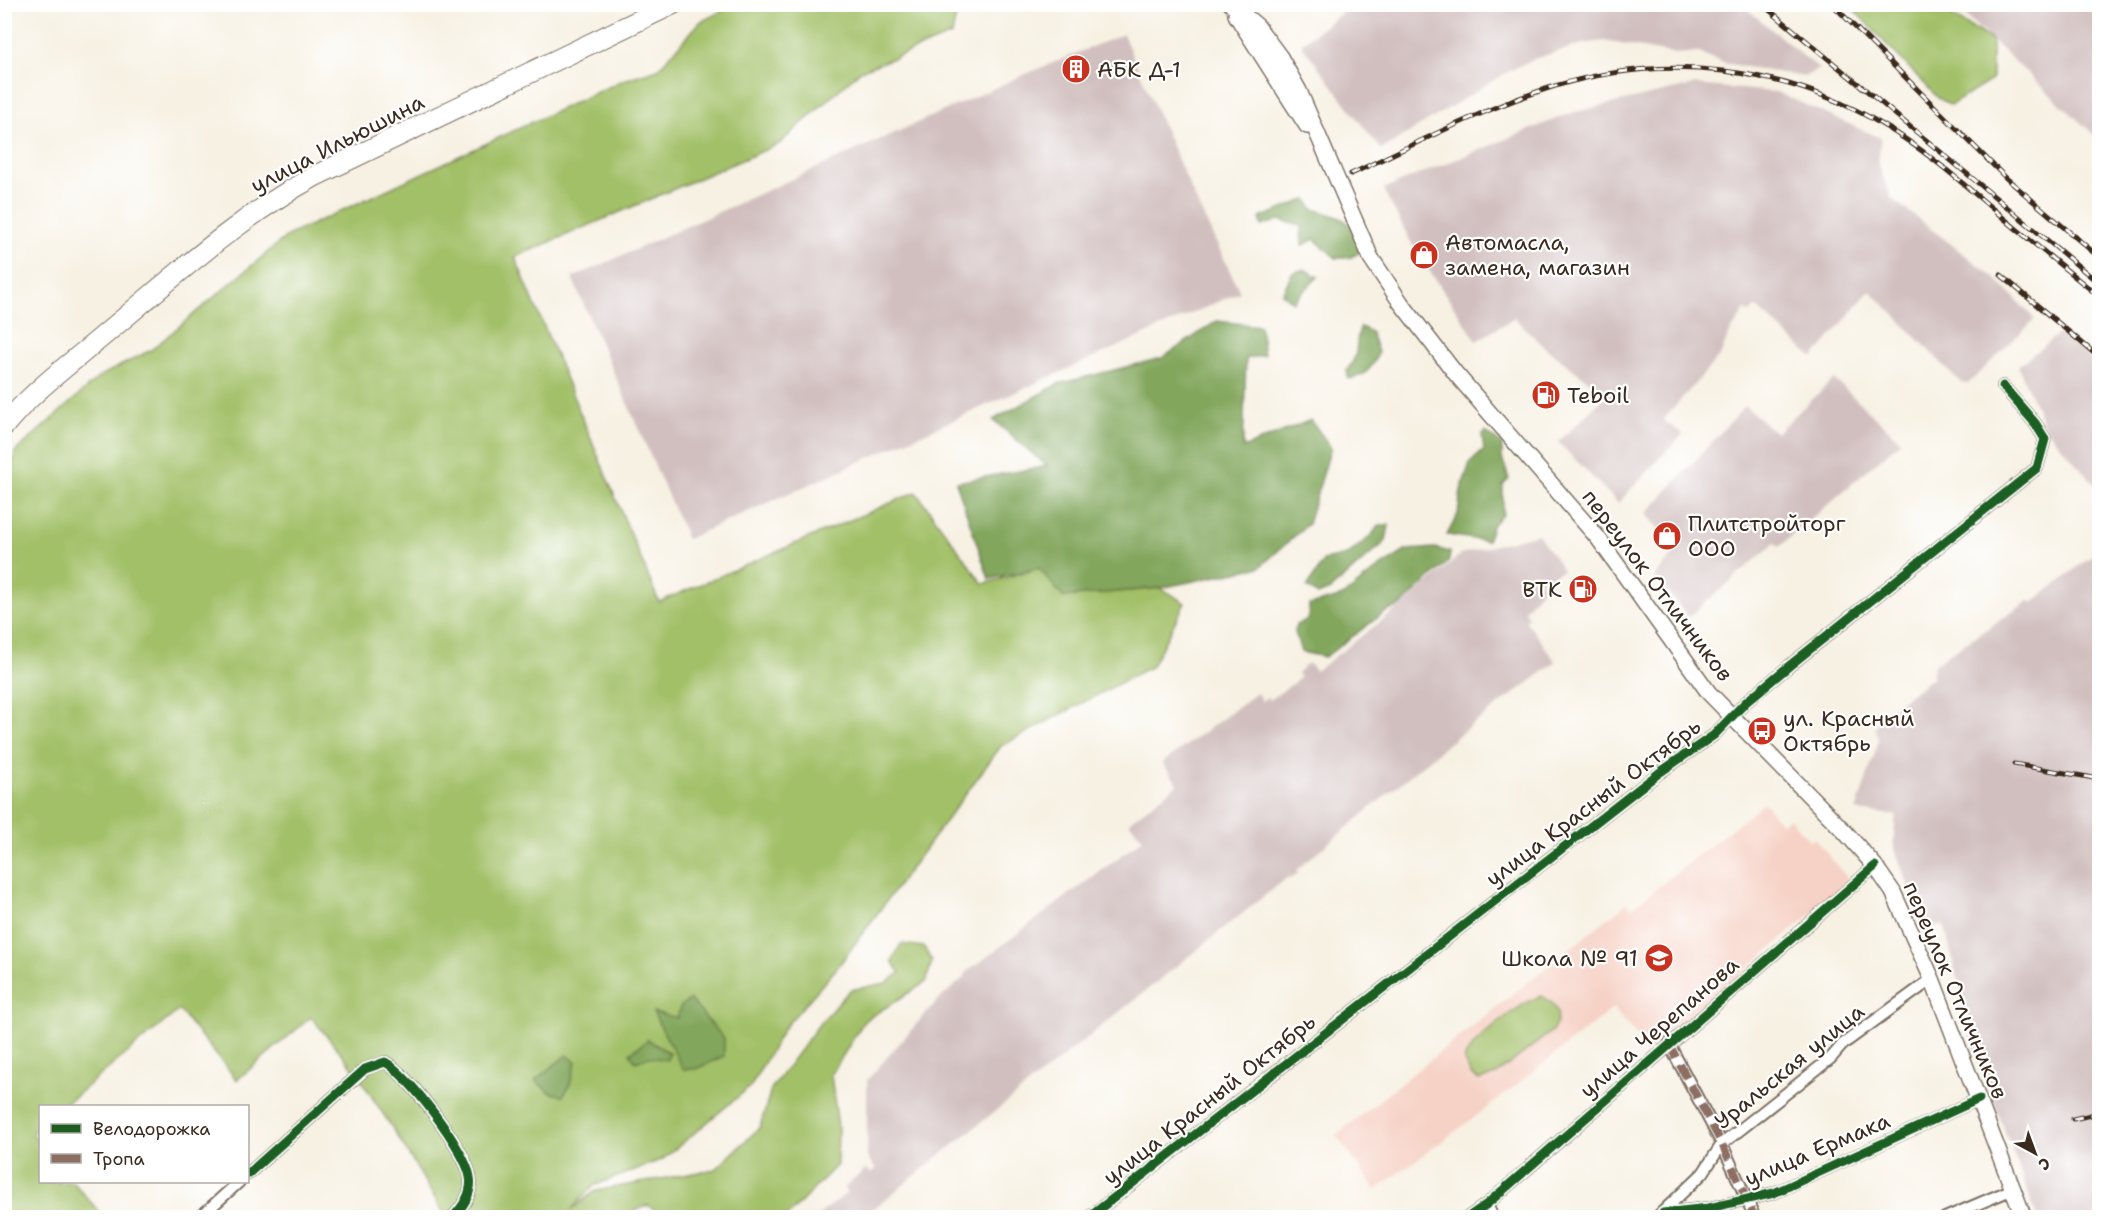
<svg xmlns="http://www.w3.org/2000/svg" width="2104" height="1222" font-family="'Shantell Sans',sans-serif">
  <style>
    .built { fill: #f6d1c5 }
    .industrial { fill: #d1bfbf }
    .green { fill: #a2c068; stroke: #6e7543; stroke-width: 1.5 }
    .forest { fill: #81a65c; stroke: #5e683d; stroke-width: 1.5 }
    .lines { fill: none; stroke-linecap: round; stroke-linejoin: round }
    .street-casing { stroke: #7d7063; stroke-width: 14 }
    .secondary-casing { stroke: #7d7063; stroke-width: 18 }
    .highway-casing { stroke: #7d7063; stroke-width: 22 }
    .street { stroke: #fff; stroke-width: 10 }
    .secondary { stroke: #fff; stroke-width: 15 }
    .highway { stroke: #fff; stroke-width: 20 }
    .rail-casing { stroke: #3b2a1e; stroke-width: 5 }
    .rail { stroke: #fff; stroke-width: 3; stroke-dasharray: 9; stroke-linecap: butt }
    .quiet { stroke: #8d6e63; stroke-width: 8; stroke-dasharray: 15 8; stroke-linecap: butt }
    .cycleway-casing { stroke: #fff; stroke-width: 13 }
    .cycleway { stroke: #1b5e20; stroke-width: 9 }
    .labels { text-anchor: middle; stroke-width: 4.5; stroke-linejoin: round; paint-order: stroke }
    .poi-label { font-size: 22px; fill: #3b2a1e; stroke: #fff; text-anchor: start }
    .street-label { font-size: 22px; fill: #3b2a1e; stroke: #fff }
  </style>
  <rect width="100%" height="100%" fill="#fff"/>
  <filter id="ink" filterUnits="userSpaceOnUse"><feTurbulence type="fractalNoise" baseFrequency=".0167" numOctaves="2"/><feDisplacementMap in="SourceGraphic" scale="12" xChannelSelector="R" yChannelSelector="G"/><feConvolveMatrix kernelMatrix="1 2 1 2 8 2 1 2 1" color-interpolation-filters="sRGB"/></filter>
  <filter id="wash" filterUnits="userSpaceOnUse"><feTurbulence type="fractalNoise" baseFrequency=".008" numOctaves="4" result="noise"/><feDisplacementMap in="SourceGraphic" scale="24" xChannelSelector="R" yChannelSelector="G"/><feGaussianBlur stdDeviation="1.35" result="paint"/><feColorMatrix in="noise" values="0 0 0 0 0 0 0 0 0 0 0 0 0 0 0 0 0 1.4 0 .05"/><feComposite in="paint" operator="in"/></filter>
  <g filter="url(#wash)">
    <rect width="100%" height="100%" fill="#f7f1e3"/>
    <!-- built -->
    <path class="built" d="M 1764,803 L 1781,824 L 1790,818 L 1810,842 L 1814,838 L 1850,881 L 1650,1052 L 1613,1008 L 1499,1099 L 1376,1190 L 1336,1135 L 1627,903 L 1632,908 Z"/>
    <!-- industrial -->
    <path class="industrial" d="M 1741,4 L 1819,69 L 1804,77 L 1724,63 L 1697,52 L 1676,54 L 1604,41 L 1583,44 L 1531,60 L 1504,74 L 1381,150 L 1301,44 L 1352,5 Z
      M 1954,5 L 2099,5 L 2099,139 L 2067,110 Z
      M 1123,34 L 1198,205 L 1240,292 L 687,539 L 572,278 L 1021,76 Z
      M 1694,85 L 1776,92 L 1881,138 L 1878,163 L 1891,198 L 1995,278 L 2035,319 L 1968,384 L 1961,383 L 1870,290 L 1813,358 L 1756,307 L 1750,313 L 1745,309 L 1728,336 L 1721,354 L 1663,420 L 1683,434 L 1618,503 L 1558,442 L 1607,395 L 1549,351 L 1514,318 L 1477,341 L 1414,248 L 1383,189 L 1571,113 Z
      M 2061,332 L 2099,366 L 2099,489 L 2045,428 L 2018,366 Z
      M 1834,379 L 1901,441 L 1779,547 L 1775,543 L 1689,617 L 1654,577 L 1674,554 L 1674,547 L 1646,514 L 1745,406 L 1776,433 Z
      M 1538,534 L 1563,570 L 1541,581 L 1543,587 L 1525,610 L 1529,617 L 1525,620 L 1556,662 L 1460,734 L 1296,870 L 1298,873 L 1291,879 L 1288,877 L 863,1217 L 816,1217 L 847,1193 L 844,1188 L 866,1169 L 871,1173 L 876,1169 L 867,1157 L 867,1080 L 936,1002 L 966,976 L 964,974 L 1143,839 L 1129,822 L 1178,784 L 1162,763 L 1257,693 L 1262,701 L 1267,697 L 1270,700 L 1300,678 L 1297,673 L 1308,663 L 1316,671 L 1410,599 L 1461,554 Z
      M 2099,550 L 2099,1217 L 2037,1217 L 1975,1051 L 1944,925 L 1925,928 L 1896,853 L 1893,842 L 1896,815 L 1856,811 L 1879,740 L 1875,728 L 1880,717 L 1932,678 L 1934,664 L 2030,600 L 2032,603 Z"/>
    <!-- green -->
    <path class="green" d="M 734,5 L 958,5 L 952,35 L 860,71 L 779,144 L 515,257 L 659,602 L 916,492 L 983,584 L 1040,568 L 1063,597 L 1161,588 L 1185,603 L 1152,666 L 1001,746 L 837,968 L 784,1028 L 751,1086 L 663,1159 L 593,1186 L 570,1211 L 595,1191 L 716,1169 L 760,1127 L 771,1089 L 820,1023 L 850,990 L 886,983 L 900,973 L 892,961 L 901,944 L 924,947 L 932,961 L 926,982 L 864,1021 L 831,1075 L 838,1127 L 837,1165 L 787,1217 L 663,1217 L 648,1205 L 621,1217 L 446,1217 L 397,1135 L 351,1065 L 311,1017 L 237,1080 L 179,1010 L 63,1106 L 40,1106 L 40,1125 L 32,1133 L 40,1143 L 40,1182 L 73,1182 L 104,1217 L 5,1218 L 4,504 L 15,452 L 100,376 L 151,350 L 287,236 L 623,80 L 658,69 L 700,22 Z
      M 1849,5 L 1934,5 L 1992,40 L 1992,80 L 1951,105 L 1938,98 Z
      M 1541,996 C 1557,1003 1563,1017 1552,1031 L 1495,1075 L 1479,1080 L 1471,1075 L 1464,1061 C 1467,1043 1523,1001 1541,996 Z"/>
    <!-- forest -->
    <path class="forest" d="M 1307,199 L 1313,209 C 1341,217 1358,220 1359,253 L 1349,258 L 1336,258 L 1314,239 L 1302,246 L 1301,226 L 1279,220 L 1262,226 L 1260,218 Z
      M 1304,269 L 1318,277 L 1293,302 L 1282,294 L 1292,273 Z
      M 1217,321 L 1260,326 L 1264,355 L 1246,359 L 1243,448 L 1311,420 L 1331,448 L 1308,524 L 1260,567 L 1161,588 L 1063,597 L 1039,568 L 989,579 L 956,482 L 1047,466 L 993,420 L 1058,384 L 1162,358 Z
      M 1361,327 L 1371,332 L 1378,352 C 1373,368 1365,377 1348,379 L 1347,370 C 1363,349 1352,345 1361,327 Z
      M 1486,432 L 1502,444 L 1502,458 L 1509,479 L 1503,485 L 1503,514 L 1493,524 L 1487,541 L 1447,535 L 1458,514 L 1461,490 L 1470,463 L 1484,450 L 1482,436 Z
      M 1379,525 L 1389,525 L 1386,541 L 1330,590 L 1318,595 L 1307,587 L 1324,560 L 1347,555 L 1371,536 Z
      M 1435,548 L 1450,552 L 1449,561 L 1401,605 L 1384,613 L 1325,657 L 1301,652 L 1295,632 L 1296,625 L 1308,619 L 1309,605 L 1343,596 L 1378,568 L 1407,550 Z
      M 690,1000 L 724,1038 L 724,1056 L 696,1069 L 683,1069 L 653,1012 L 677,1018 L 681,1005 Z
      M 648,1040 L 670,1053 L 667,1060 L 649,1057 L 636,1062 L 630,1053 Z
      M 567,1055 L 576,1062 L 569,1087 L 563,1096 L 549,1092 L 535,1080 Z"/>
  </g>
  <g filter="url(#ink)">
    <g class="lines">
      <!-- street casing -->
      <g class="street-casing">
        <path id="street" d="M 1669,1044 L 1722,1144 L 1755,1218
          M 248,1174 L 365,1069 L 385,1062 C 408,1074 466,1151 470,1177 C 473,1193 463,1207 452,1218
          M 1487,1204 L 1493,1218
          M 1663,1213 L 1709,1208 L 1774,1193 L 1979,1099
          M 199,1218 L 239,1182
          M 1088,1218 L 1659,773 L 1714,735 L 1746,702 L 1789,666 L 2037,468 L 2045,439 L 2035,423 L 2003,386
          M 1467,1218 L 1487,1204 L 1875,866
          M 1656,1218 L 1703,1173 L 1722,1144 L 1831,1058 L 1843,1044 L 1932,979
          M 1945,1218 L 2013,1189"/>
      </g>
      <!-- secondary casing -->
      <g class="secondary-casing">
        <path id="secondary" d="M 1231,4 L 1257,26 L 1280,57 L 1299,91 L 1371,258 L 1401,303 L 1456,374 L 1598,538 L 1709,693 L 1846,833 L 1875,866 L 1893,892 L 1932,979 L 2024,1218
          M 1236,15 L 1307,126"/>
      </g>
      <!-- highway casing -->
      <g class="highway-casing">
        <path id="highway" d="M 4,426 C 34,389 74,361 110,330 C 177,274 238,218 315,176 L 673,4"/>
      </g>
      <!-- street -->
      <use href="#street" class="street"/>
      <!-- secondary -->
      <use href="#secondary" class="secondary"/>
      <!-- highway -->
      <use href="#highway" class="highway"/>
      <!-- rail casing -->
      <g class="rail-casing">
        <path id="rail" d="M 1762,4 L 2100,284
          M 1832,4 L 2006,178 L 2100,258
          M 2088,4 L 2100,11
          M 1351,174 C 1417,143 1484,108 1555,86 C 1665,53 1784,66 1883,125 C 1924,149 1959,180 1994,210 C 2029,240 2064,268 2100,297
          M 2001,275 L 2100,358
          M 2014,764 L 2100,779
          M 2073,1119 L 2100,1113"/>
      </g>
      <!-- rail -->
      <use href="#rail" class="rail"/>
      <!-- quiet -->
      <path class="quiet" d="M 1669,1044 L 1722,1144 L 1755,1218"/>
      <!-- cycleway casing -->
      <g class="cycleway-casing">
        <path id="cycleway" d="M 248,1174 L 365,1069 L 385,1062 C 408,1074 466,1151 470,1177 C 473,1193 463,1207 452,1218
          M 1663,1213 L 1709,1208 L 1774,1193 L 1979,1099
          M 1088,1218 L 1659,773 L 1714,735 L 1746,702 L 1789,666 L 2037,468 L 2045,439 L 2035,423 L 2003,386
          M 1467,1218 L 1487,1204 L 1875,866"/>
      </g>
      <!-- cycleway -->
      <use href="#cycleway" class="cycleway"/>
    </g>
  </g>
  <!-- icons -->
  <defs>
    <g id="building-disc" transform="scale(1.5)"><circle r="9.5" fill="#c8321e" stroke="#fff"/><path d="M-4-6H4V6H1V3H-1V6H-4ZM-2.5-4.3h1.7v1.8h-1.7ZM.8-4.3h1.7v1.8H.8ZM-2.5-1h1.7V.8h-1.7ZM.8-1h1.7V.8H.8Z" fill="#fff"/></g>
    <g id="shop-disc" transform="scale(1.5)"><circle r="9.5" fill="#c8321e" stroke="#fff"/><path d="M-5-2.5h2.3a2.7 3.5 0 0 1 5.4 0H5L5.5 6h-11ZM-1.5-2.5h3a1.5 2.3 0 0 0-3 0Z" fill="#fff"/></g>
    <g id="fuel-disc" transform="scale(1.5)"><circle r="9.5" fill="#c8321e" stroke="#fff"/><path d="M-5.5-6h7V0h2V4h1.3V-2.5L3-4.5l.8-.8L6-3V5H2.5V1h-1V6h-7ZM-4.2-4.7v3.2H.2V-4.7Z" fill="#fff"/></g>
    <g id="bus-disc" transform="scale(1.5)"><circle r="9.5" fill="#c8321e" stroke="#fff"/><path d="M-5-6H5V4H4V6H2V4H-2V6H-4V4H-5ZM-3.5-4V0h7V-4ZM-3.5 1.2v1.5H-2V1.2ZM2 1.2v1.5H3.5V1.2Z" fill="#fff"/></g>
    <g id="school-disc" transform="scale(1.5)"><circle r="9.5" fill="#c8321e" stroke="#fff"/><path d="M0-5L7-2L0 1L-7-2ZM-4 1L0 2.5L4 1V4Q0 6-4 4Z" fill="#fff"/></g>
  </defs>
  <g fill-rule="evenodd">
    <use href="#building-disc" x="1076" y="69"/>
    <use href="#shop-disc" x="1424" y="255"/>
    <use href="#fuel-disc" x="1546" y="395"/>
    <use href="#shop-disc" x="1667" y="536"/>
    <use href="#fuel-disc" x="1583" y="589"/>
    <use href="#bus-disc" x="1762" y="731"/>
    <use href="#school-disc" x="1659" y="958"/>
  </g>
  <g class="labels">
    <!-- poi labels -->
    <g class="poi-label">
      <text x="1097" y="77">АБК Д-1</text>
      <text x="1445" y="250">Автомасла,<tspan x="1445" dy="25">замена, магазин</tspan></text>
      <text x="1567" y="403">Teboil</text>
      <text x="1688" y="531">Плитстройторг<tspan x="1688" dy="25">ООО</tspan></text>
      <text x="1562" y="597" text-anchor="end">ВТК</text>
      <text x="1783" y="726">ул. Красный<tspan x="1783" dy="25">Октябрь</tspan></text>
      <text x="1638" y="966" text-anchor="end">Школа № 91</text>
    </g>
    <!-- street labels -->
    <g class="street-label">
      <text transform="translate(337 143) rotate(-27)" y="8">улица Ильюшина</text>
      <text transform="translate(1658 585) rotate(53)" y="8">переулок Отличников</text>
      <text transform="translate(1593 802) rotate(-37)" y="8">улица Красный Октябрь</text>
      <text transform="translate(1956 990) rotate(67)" y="8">переулок Отличников</text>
      <text transform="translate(1659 1027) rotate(-41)" y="8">улица Черепанова</text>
      <text transform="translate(1789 1066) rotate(-39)" y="8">Уральская улица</text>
      <text transform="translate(1209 1099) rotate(-38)" y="8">улица Красный Октябрь</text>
      <text transform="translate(1817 1149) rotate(-23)" y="8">улица Ермака</text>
    </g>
  </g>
  <!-- margin -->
  <rect width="2104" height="1222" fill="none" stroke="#fff" stroke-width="24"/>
  <!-- legend -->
  <rect x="39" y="1105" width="210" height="78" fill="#ffffff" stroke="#b1aaa5" stroke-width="1.5"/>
  <rect x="51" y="1124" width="30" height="9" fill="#1b5e20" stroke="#b1aaa5" stroke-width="1.5"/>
  <text x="93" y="1135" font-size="18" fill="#3b2a1e">Велодорожка</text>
  <rect x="51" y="1154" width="30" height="9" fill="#8d6e63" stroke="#b1aaa5" stroke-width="1.5"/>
  <text x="93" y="1165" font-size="18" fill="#3b2a1e">Тропа</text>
  <!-- north arrow -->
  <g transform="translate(2035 1153) rotate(139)" stroke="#ffffff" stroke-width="4.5" paint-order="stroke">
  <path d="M0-4.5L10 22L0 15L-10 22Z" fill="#3b2a1e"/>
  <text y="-9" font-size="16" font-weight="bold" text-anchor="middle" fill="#3b2a1e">С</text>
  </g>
</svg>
